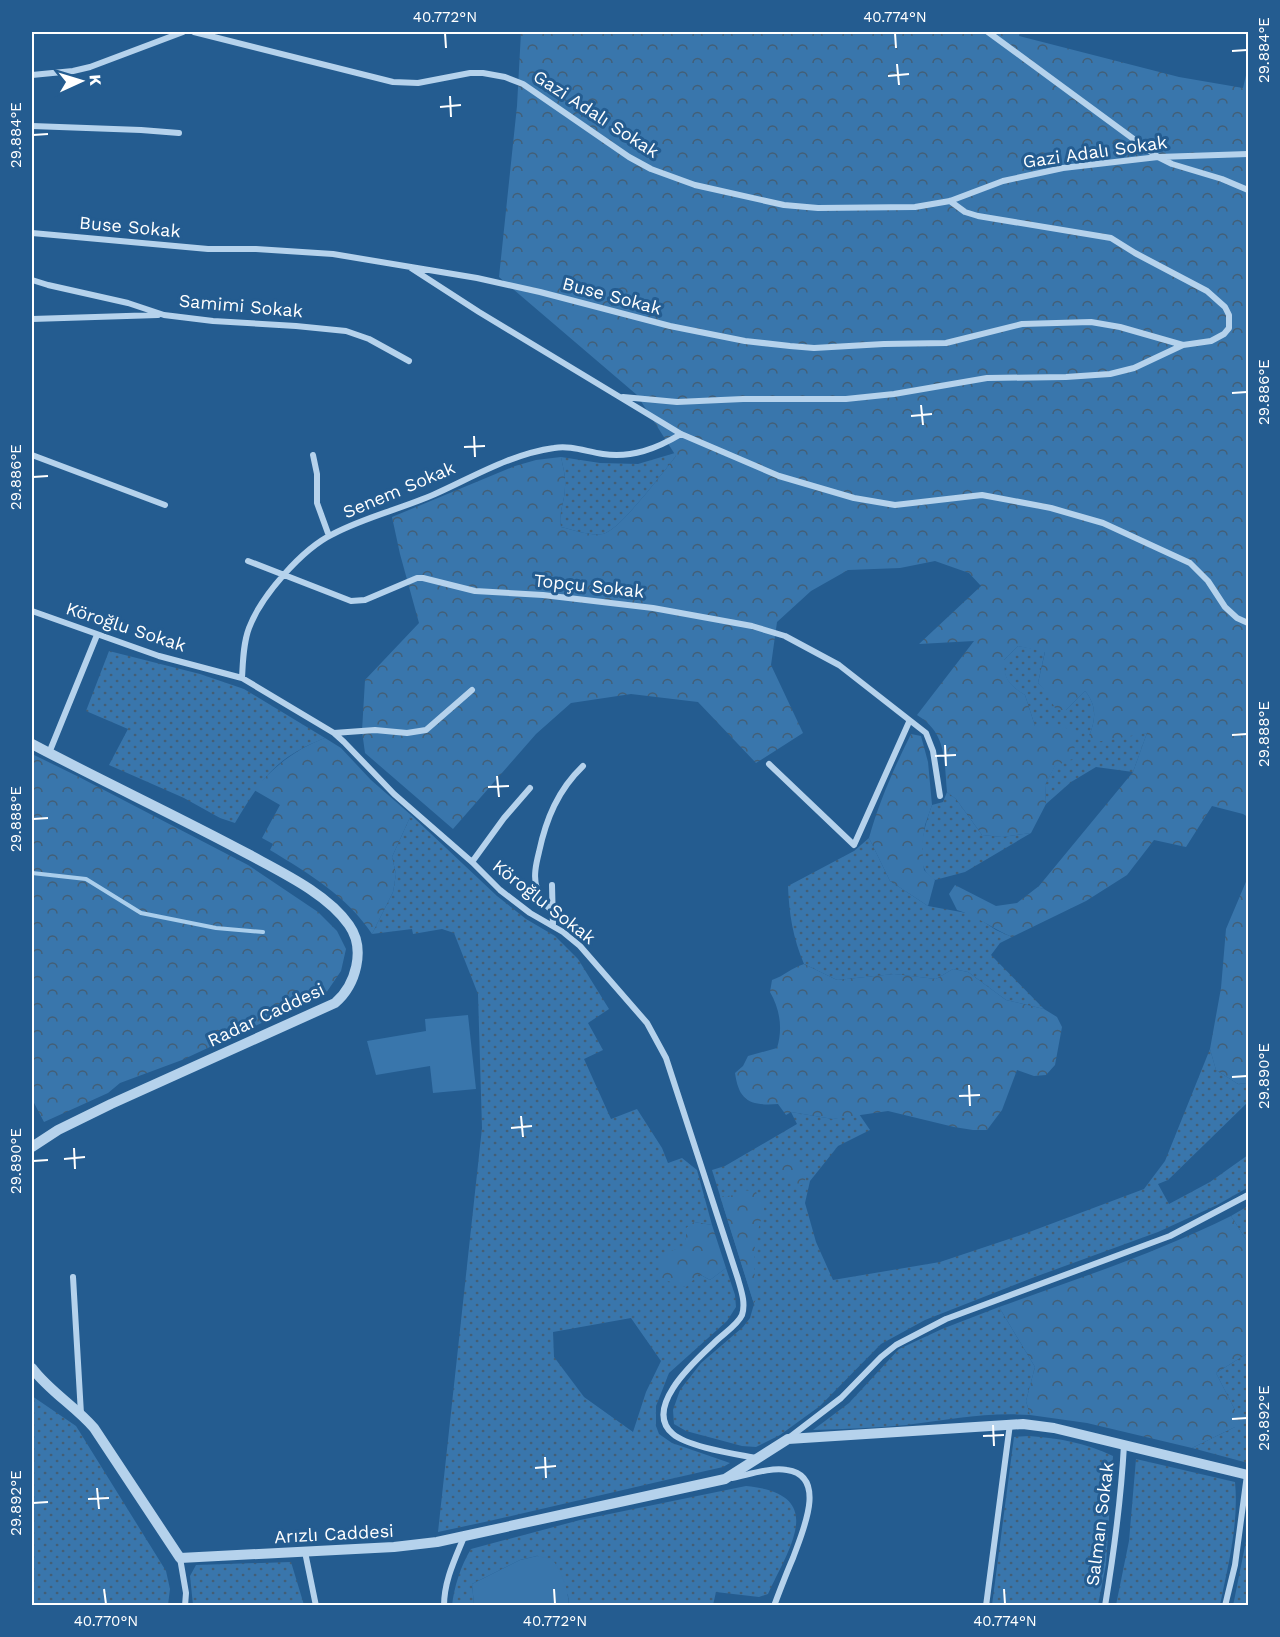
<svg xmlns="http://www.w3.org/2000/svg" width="1280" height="1637" font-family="'Work Sans',sans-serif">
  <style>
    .grass { fill: url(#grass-dots); fill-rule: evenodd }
    .forest { fill: url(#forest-crowns) }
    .garden { fill: #3976ac }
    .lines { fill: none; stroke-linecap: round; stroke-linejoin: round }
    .stream { stroke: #aaceec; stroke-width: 4 }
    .minor { stroke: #b5d2ec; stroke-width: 6 }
    .tertiary { stroke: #b5d2ec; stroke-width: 10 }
    .ticks { fill: none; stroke: #fff; stroke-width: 2 }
    .labels { text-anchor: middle; stroke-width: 6; stroke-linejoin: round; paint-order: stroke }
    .street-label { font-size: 18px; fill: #fff; stroke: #245c90 }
    .neatline { fill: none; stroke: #fff; stroke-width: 2 }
    .ticks-label { font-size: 15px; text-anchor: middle; fill: #fff }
  </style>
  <defs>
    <pattern id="grass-dots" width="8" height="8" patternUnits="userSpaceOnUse" patternTransform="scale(1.5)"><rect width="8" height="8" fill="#3976ac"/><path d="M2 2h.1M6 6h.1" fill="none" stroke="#435f77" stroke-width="1.8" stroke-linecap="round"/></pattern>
    <pattern id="forest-crowns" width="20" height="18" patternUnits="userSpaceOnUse" patternTransform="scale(1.5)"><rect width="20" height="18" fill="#3976ac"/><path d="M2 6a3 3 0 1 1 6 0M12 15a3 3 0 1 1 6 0" fill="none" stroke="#435f77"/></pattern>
  </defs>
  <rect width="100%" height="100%" fill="#245c90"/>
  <!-- grass -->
  <path class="grass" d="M 675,453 L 676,456 C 664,471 619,531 603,534 C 589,536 574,530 561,527 C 558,512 565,502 565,487 C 566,477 563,467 561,457 L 600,463 L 638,464 Z
    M 1018,646 L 1045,651 L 1038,683 L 1066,710 L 1085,691 C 1097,705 1096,720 1089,736 L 1147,733 L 1133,772 L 1096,767 L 1071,782 L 1046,804 L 1045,785 L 1055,765 L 1063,726 L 1035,726 L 1025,695 C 1009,685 1003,679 1004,660 Z
    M 109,651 L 200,674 L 244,689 L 325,738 C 276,757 261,779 235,823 L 220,818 L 184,798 L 109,765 L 128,729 L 86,711 Z
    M 947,792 L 956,799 L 982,835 L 1002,837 L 1031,833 L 965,872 L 935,880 C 932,878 927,874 925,870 C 916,854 926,821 932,805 L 943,802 Z
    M 411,815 L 497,896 L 526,919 L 555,936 L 578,959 L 609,1009 L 588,1023 L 603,1050 L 584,1059 L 611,1119 L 637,1109 L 662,1148 L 668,1163 L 682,1158 L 697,1170 L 712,1225 L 694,1222 L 691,1280 L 699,1274 L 710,1280 L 726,1268 L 735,1295 L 736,1307 L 727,1321 L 669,1373 L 656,1406 L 656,1426 L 659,1434 L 672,1443 L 730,1463 L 723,1467 C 628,1488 533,1512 438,1532 L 482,1128 L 478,994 L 454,933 L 442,929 L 413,934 L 412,929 L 372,934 L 393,892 L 396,874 L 392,857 ZM 631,1318 L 661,1361 L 646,1392 L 633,1432 L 584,1397 L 554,1357 L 553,1332 Z
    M 869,838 L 890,881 L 928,906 L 972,914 L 996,930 L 1012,937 L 1000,943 L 991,955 L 1044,1009 L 1006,1000 L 968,972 L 953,969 L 936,979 L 894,974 L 837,980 L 804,964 C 793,938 789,914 788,886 L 854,851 Z
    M 1210,1049 L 1216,1070 L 1238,1084 L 1248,1083 L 1248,1102 L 1168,1180 L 1158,1184 L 1169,1204 L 1210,1182 L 1248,1155 L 1247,1188 L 1217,1205 L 1158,1232 L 1032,1278 L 925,1320 L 881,1344 L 820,1406 L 780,1435 L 756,1447 L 742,1446 L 686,1431 L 674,1424 L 673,1410 L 680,1390 L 701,1363 L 743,1327 L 750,1318 L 754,1304 L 712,1170 L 725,1166 L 797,1124 L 791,1112 L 833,1119 L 859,1114 L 870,1130 L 838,1146 L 810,1181 L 805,1203 L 816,1242 L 833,1280 L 940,1262 L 1024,1234 L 1144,1189 L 1165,1161 Z
    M 1248,1206 L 1248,1243 L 1231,1216 Z
    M 999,1307 L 1035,1367 L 1026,1401 L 1030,1415 C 987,1412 947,1420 906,1425 C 875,1428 844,1429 813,1430 L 849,1403 L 899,1349 L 942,1329 Z
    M 1248,1353 L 1248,1463 L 1192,1448 L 1235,1427 L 1235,1410 L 1216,1373 Z
    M 32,1396 L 76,1426 L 166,1571 L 170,1589 L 168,1605 L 32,1605 Z
    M 1029,1436 C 1059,1438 1086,1443 1113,1456 L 1106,1564 L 1098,1605 L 992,1605 L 1014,1437 Z
    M 1136,1459 L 1235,1482 C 1239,1523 1228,1566 1220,1605 L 1116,1605 L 1129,1541 Z
    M 746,1486 C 828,1494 790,1546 768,1594 L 759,1597 L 716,1592 L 713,1605 L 569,1605 L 568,1595 L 537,1556 L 520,1560 L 472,1584 L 474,1605 L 452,1606 C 454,1587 461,1565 471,1549 L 580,1520 Z
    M 1248,1531 L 1248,1605 L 1233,1605 L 1234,1601 Z
    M 291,1562 L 304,1605 L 193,1605 L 190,1576 L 196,1565 Z"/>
  <!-- forest -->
  <path class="forest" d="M 521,32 L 1020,32 L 1019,36 L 1179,77 L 1243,88 L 1248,67 L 1248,817 L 1243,814 L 1212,806 L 1186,847 L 1154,840 L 1127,875 L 1086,901 L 1012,937 C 993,929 977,916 957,910 L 949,894 L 955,885 L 996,906 L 1017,903 L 1039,886 L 1133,772 L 1147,733 L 1096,742 L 1089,736 C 1096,720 1097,705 1085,691 L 1066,710 L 1056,710 L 1047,693 L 1038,683 L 1045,652 L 1018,646 L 1004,660 C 1004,679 1009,685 1025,695 L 1035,726 L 1064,726 L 1074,735 L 1075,758 L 1055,766 L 1045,785 L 1046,804 L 1031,833 L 1002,837 L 982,835 L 956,799 L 947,792 C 944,760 947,733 917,715 L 974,641 L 919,644 L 981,586 L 969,573 L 935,561 L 900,568 L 848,570 L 811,591 L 777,622 L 771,665 L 803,733 L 756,763 L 698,702 L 631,694 L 571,703 L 536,734 L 453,829 L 365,753 L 362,731 L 365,680 L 419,623 L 400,554 L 392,517 L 515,466 L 536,460 L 561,457 C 563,467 566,477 565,487 C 565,502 558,512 561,527 C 574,530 589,536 603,534 C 619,531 664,471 676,456 L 637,395 L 499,277 L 517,106 Z
    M 911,734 L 921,736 L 928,762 L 932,805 L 925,825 L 922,847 L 924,870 L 935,880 L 928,906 L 890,881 L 869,838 C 879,802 894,768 911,734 Z
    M 325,738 L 341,748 L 371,780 L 411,815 L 392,857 L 396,874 L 393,892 L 372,934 C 347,896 308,873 270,850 L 273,844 L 262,838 L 280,805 L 254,790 C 274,766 296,749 325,738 Z
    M 32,754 L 79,777 L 248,865 L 318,912 L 337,931 L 346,949 L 341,971 L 326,993 L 182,1060 L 120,1083 L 108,1093 L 44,1122 L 32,1099 Z
    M 1248,877 L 1248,1083 L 1238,1084 L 1216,1070 L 1210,1049 L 1221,988 L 1226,929 Z
    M 804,964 L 837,980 L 894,974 L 936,979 L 953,969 L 968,972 L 1006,1000 L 1044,1009 L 1057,1017 L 1062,1027 L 1055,1065 L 1046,1075 L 1034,1076 L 1017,1070 L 1002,1110 L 987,1130 L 973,1130 L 954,1127 L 888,1111 L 833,1119 L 791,1112 L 786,1115 L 778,1104 C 750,1106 739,1101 735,1073 L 743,1066 L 748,1056 L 777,1048 C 783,1029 780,1009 770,992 L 772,980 C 784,976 791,968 804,964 Z
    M 790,1158 L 799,1164 L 806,1176 L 804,1184 L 799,1186 L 781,1175 L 779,1168 L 784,1159 Z
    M 744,1190 L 756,1192 C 759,1197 764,1203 764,1209 C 765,1215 761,1218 760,1223 C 756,1235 754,1249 754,1261 C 753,1276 760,1291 754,1304 L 720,1196 L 728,1197 Z
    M 1231,1216 L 1248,1243 L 1248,1353 L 1216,1373 L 1235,1410 L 1235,1427 L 1192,1448 L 1087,1423 L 1030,1415 L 1026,1401 L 1035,1367 L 999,1307 C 1077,1279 1156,1253 1231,1216 Z
    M 694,1222 L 712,1225 L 726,1268 L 710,1280 L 699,1274 L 686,1287 L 659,1278 L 659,1255 L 686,1246 L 686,1228 Z"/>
  <!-- garden -->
  <path class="garden" d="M 468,1015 L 476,1089 L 433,1093 L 430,1066 L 376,1075 L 367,1041 L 426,1031 L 425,1019 Z
    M 537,1556 L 552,1559 C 562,1572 568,1589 569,1605 L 474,1605 L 472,1584 L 520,1560 Z"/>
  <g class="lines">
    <!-- stream -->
    <path class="stream" d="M 32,873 L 86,879 L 141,913 L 216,928 L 263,932"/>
    <!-- minor -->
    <path class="minor" d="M 194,32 L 393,82 L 418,83 L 470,73 L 483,73 L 505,77 L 523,84 L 629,157 L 651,169 L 695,185 L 784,205 L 818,208 L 915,207 L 950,201 L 1003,181 L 1063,168 L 1158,157 L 1248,154
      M 988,32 L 1158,157 L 1172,164 L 1222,179 L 1248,190
      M 32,75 L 73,71 L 90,67 L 183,32
      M 32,126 L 141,130 L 179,133
      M 32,233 L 208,249 L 256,249 L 333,254 L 477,278 L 540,292 L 670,326 L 745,341 L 790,346 L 814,348 L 884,344 L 946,343 L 1022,324 L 1091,322 L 1120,327 L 1183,345
      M 411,268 L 479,312 L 681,434 L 779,476 L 854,498 L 895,505 L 982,495 L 1051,508 L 1103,523 L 1190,563 L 1208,581 L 1225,607 L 1237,618 L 1248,623
      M 32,280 L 48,285 L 128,303 L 164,315 L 213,321 L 296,326 L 346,331 L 369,339 L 409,361
      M 32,319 L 158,315
      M 623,397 L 677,402 L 743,399 L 846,399 L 894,394 L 987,378 L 1066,377 L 1110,374 L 1134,368 L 1183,345 L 1211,341 L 1224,334 L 1229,328 L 1229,315 L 1225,307 L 1207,291 L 1135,253 L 1111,238 L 978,216 L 965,212 L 950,201
      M 32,455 L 165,505
      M 313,455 L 317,474 L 317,503 L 329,536
      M 248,561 L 351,601 L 365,600 L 417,578 L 423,578 L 475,591 L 543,595 L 653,608 L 752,626 L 785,636 L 839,665 L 926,733 L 933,751 L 940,796
      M 32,611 L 159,656 L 242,678 L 334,733 L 344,742 L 394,794 L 472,862 L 500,890 L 530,913 L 563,932 L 580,946 L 647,1023 L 666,1058 L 738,1279 C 741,1290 746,1303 742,1315 C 737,1326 721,1335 713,1344 C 695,1361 642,1408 673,1434 C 688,1447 736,1454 756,1458
      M 242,678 C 243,662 243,644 249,628 C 261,596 302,549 333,534 C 365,517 401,509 435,494 C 473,477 511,454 554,448 C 571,445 587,452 603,454 C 632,458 656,449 681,434
      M 334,733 L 375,730 L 407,733 L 426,730 L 472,690
      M 49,753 L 97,635
      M 769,764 L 854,845 L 909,722
      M 472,862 L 504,818 L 530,788
      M 552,885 L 553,925
      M 553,912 C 545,905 540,899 537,889 C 533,877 536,864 539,852 C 546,819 558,790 583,766
      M 73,1277 L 81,1414
      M 790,1437 L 841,1398 L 881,1357 L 896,1345 L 946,1319 L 1170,1236 L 1248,1195
      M 732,1478 C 748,1475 770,1467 787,1470 C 829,1476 801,1535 793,1558 C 786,1574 780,1590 774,1606
      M 305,1552 L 316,1606
      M 180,1558 L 186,1593 L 185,1606
      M 444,1606 C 444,1581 455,1559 464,1537
      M 986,1606 L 1010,1424
      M 1105,1606 C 1114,1552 1121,1499 1124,1445
      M 1225,1606 L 1235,1565 L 1247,1475"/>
    <!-- tertiary -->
    <path class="tertiary" d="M 32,744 C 104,782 177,816 248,854 C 281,872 328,894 349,925 C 366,949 356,985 335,1003 L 111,1104 L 58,1130 L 32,1147
      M 32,1368 C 49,1391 75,1406 94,1428 L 180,1558 L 394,1547 L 437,1542 L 725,1479 L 788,1439 L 1023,1424 L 1054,1428 L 1248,1475"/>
  </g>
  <!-- ticks -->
  <path class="ticks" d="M 445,33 L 446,48M 895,33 L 896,48M 1232,51 L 1247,50M 897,64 L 899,85M 888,76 L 909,74M 450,96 L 451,117M 440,107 L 461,105M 33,135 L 48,134M 1232,393 L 1247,392M 921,405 L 923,425M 911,416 L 932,414M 474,436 L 475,457M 464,447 L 485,446M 33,477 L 48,476M 1232,735 L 1247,734M 945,745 L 946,766M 935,756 L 956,755M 497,776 L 499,797M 488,787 L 509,786M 33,819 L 48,818M 1232,1077 L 1247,1076M 969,1085 L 970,1106M 959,1096 L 980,1095M 521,1116 L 523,1137M 511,1128 L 532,1126M 74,1148 L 75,1169M 64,1159 L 85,1157M 33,1161 L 48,1160M 1232,1419 L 1247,1418M 993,1425 L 994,1446M 983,1436 L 1004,1435M 545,1457 L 546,1478M 535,1468 L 556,1466M 97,1488 L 99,1509M 88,1499 L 109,1498M 33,1503 L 48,1502M 104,1589 L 106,1604M 554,1589 L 555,1604M 1004,1589 L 1005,1604"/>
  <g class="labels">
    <!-- street labels -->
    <g class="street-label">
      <text transform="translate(596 114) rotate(33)" y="6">Gazi Adalı Sokak</text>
      <text transform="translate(1095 152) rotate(-8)" y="6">Gazi Adalı Sokak</text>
      <text transform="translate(130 227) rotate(5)" y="6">Buse Sokak</text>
      <text transform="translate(612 296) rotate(15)" y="6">Buse Sokak</text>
      <text transform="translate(241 306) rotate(5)" y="6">Samimi Sokak</text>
      <text transform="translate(399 490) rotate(-23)" y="6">Senem Sokak</text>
      <text transform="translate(589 586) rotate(6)" y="6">Topçu Sokak</text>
      <text transform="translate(126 627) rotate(18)" y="6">Köroğlu Sokak</text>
      <text transform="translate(544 902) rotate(38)" y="6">Köroğlu Sokak</text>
      <text transform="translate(266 1015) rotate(-25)" y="6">Radar Caddesi</text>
      <text transform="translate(1100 1524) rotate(-83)" y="6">Salman Sokak</text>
      <text transform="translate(334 1534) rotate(-3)" y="6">Arızlı Caddesi</text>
    </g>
  </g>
  <!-- border -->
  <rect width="1280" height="1637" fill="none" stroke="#245c90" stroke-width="66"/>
  <!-- north arrow -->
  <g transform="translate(81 81) rotate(86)" stroke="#245c90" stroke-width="4.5" paint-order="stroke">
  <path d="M0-4.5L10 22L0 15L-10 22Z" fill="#ffffff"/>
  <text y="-9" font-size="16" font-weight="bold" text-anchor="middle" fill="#ffffff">K</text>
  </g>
  <rect x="33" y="33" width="1214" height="1571" class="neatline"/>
  <g class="ticks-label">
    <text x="445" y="22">40.772°N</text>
    <text x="895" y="22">40.774°N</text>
    <text transform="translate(1264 50) rotate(-90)" y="5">29.884°E</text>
    <text transform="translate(16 135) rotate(-90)" y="5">29.884°E</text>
    <text transform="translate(1264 392) rotate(-90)" y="5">29.886°E</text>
    <text transform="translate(16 477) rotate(-90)" y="5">29.886°E</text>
    <text transform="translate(1264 734) rotate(-90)" y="5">29.888°E</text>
    <text transform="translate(16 819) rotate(-90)" y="5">29.888°E</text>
    <text transform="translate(1264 1076) rotate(-90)" y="5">29.890°E</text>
    <text transform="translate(16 1161) rotate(-90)" y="5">29.890°E</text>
    <text transform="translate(1264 1418) rotate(-90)" y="5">29.892°E</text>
    <text transform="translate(16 1503) rotate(-90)" y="5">29.892°E</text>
    <text x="106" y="1626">40.770°N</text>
    <text x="555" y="1626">40.772°N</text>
    <text x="1005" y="1626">40.774°N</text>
  </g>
</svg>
